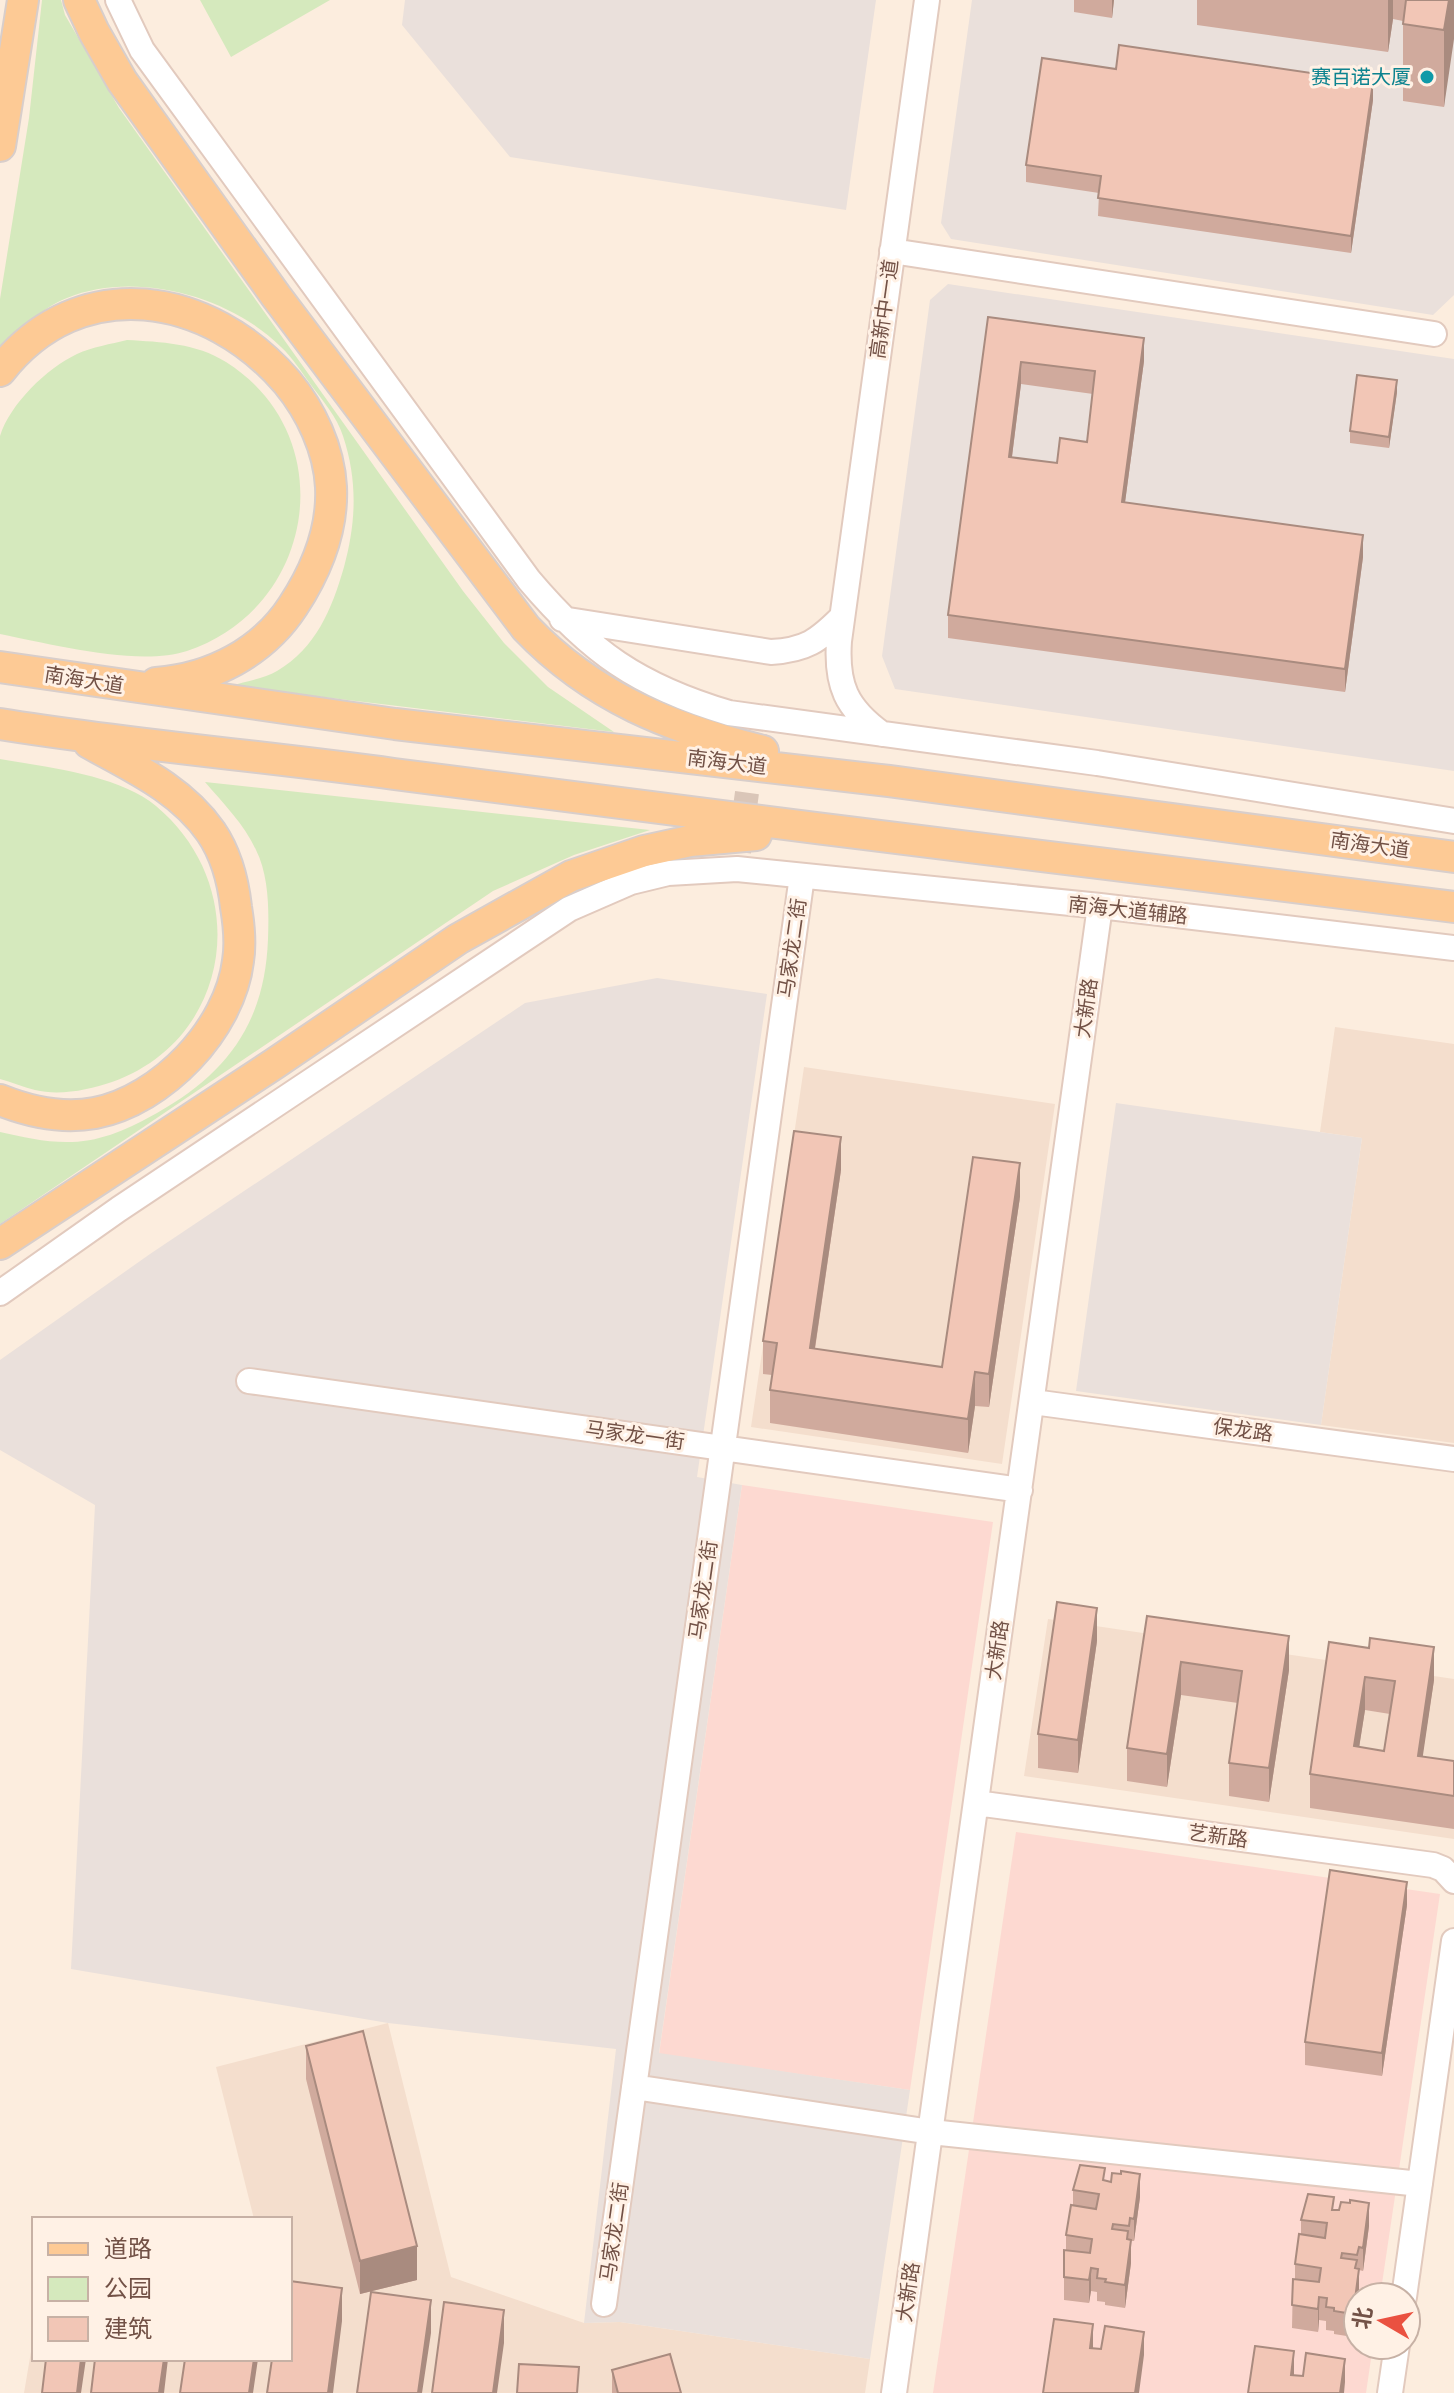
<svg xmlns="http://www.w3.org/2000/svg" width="1454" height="2393" font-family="'Noto Sans','Noto Sans SC',sans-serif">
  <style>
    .residential { fill: #f4decd }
    .commercial { fill: #fdd9d1 }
    .industrial { fill: #eae0db }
    .green { fill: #d5e9bd }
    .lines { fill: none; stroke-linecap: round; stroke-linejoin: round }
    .minor-tunnel { stroke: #dac6b8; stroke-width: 24; stroke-dasharray: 24 12; stroke-linecap: butt }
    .minor-casing { stroke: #e2cabe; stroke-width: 28 }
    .major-casing { stroke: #d8cecb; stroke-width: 34 }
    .minor { stroke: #fff; stroke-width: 24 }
    .major { stroke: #fdca95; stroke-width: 30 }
    .wall { fill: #d0aa9d; fill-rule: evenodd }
    .shaded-wall { fill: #a98b7f }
    .building { fill: #f2c6b6; stroke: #a98b7f; stroke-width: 2; fill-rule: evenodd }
    .culture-dot { fill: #0f9aa8; stroke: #fff1e5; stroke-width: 3 }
    .labels { text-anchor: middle; stroke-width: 6; stroke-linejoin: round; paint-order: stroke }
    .culture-label { font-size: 20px; fill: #0d838f; stroke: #fff1e5; text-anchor: end }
    .street-label { font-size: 20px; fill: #725146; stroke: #fff1e5 }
  </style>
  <rect width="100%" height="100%" fill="#fcedde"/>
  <!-- residential -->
  <path class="residential" d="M 1335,1027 L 1454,1044 L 1454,1443 L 1321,1425 L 1362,1138 L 1320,1132 Z
    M 804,1067 L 1055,1104 L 1002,1464 L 751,1427 Z
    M 1048,1619 L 1454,1679 L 1454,1839 L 1024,1776 Z
    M 388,2023 L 451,2277 L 584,2323 L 620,2322 L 870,2359 L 865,2393 L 24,2393 L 34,2334 L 34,2359 L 290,2359 L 290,2219 L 254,2219 L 216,2067 Z"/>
  <!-- commercial -->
  <path class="commercial" d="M 742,1485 L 993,1522 L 910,2090 L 659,2054 Z
    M 1016,1832 L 1440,1894 L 1380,2297 L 1358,2297 L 1358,2345 L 1373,2345 L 1366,2393 L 933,2393 Z"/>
  <!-- industrial -->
  <path class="industrial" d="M 405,0 L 876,0 L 846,210 L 510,157 L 402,25 Z
    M 972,0 L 1454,0 L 1454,295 L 1433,315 L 951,239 L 941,223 Z
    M 948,284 L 1454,359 L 1454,771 L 895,689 L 882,656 L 930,300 Z
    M 657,978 L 767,994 L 697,1477 L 742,1485 L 659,2053 L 910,2090 L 870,2359 L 620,2322 L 584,2323 L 616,2049 L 388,2023 L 71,1969 L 95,1505 L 0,1450 L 0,1360 L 150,1254 L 525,1003 Z
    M 1116,1103 L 1362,1138 L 1321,1425 L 1076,1391 Z"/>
  <!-- green -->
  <path class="green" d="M 42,0 L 61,0 L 65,15 L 119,108 L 463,591 L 504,643 L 548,687 L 614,732 L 231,686 C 245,681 264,679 277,671 C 316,648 332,609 344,567 C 356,523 358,481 343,436 C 337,417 323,401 311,385 C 302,373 293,358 281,347 C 230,296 135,270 67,298 C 41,308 21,330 0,349 L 0,299 L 29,118 Z
    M 200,0 L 330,0 L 231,57 Z
    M 127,340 C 161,342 196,343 226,362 C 343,436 316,608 187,651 C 138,667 51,644 0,634 L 0,436 C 10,404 47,368 77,354 C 92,347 111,344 127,340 Z
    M 0,759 C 47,767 119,775 156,806 C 253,887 233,1039 112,1082 C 89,1090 59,1096 35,1090 C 23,1087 11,1082 0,1079 Z
    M 205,782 L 650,830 L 574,855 L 493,891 L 0,1224 L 0,1132 C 23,1137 48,1143 72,1142 C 103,1141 130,1128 157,1113 C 228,1073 265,1022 268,939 C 269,910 269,876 256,850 C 244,824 223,803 205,782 Z"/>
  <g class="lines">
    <!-- minor-tunnel -->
    <path class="minor-tunnel" d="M 739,852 L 755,733"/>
    <!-- minor casing -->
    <g class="minor-casing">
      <path id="minor" d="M 118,0 L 142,50 L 529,580 C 590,652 638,686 729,713 L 1097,763 L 1454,821
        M 892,251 L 1434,334
        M 562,619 L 771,652 C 806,650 818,641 842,617
        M 882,734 C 846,708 836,685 839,641 L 927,0
        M 0,1293 L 119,1209 L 569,909 L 631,882 L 668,873 L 737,869 L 1100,906 L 1454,948
        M 249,1381 L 1020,1490
        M 1033,1402 L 1454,1459
        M 976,1803 L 1433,1865 L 1443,1869 L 1454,1881
        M 634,2087 L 931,2132 L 1420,2184
        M 1404,2297 L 1454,1941
        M 604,2304 L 802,876
        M 894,2393 L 1100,906
        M 1390,2393 L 1397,2345"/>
    </g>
    <!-- major casing -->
    <g class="major-casing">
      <path id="major" d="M 79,0 L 94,32 L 122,81 L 276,296 L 526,628 C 593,698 671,728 763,751
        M 0,146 L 23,0
        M 0,371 C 80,269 210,292 287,382 C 311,411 329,449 331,487 C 333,529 316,571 293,606 C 263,652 212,679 156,683
        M 0,667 L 395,724 L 889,781 L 1454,857
        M 0,724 C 131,745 263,756 394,774 C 747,820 1101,864 1454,907
        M 0,1100 C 30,1112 63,1119 95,1113 C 162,1100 230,1029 238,961 C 241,943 239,925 236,907 C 233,880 226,854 211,832 C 181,789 134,768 89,743
        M 0,1244 L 274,1064 L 458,939 L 571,876 L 644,851 L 690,841 L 756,835"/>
    </g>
    <!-- minor -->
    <use href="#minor" class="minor"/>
    <!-- major -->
    <use href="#major" class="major"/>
  </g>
  <!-- wall -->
  <path class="wall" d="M 1074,0 L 1114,0 L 1112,18 L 1074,12 Z
    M 1197,0 L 1454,0 L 1444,107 L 1403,101 L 1403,21 L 1393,19 L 1388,52 L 1197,25 Z
    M 1116,69 L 1373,100 L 1351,253 L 1098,216 L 1099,193 L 1026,182 L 1026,165 Z
    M 988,317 L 1144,361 L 1125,502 L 1363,557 L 1345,692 L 948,638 L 948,615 ZM 1021,384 L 1093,394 L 1087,442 L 1057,463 L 1012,457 Z
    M 1397,392 L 1389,448 L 1350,443 L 1350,431 Z
    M 841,1170 L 815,1349 L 942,1367 L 1020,1197 L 989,1407 L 975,1406 L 968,1453 L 770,1423 L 770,1390 L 772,1375 L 763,1374 L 763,1341 Z
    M 1147,1616 L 1289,1670 L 1269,1802 L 1229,1796 L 1229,1763 L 1238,1703 L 1181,1695 L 1167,1787 L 1127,1781 L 1127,1748 Z
    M 1097,1641 L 1078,1773 L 1038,1768 L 1038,1734 Z
    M 1329,1642 L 1434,1680 L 1422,1757 L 1454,1761 L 1454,1829 L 1310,1808 L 1310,1774 ZM 1365,1710 L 1390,1714 L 1384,1751 L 1359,1747 Z
    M 1407,1905 L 1382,2076 L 1305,2065 L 1305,2042 Z
    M 306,2046 L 417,2280 L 360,2294 L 306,2079 Z
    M 1105,2181 L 1140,2197 L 1134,2241 L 1131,2241 L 1131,2263 L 1125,2308 L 1105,2305 L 1105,2302 L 1097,2301 L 1097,2292 L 1091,2291 L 1089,2303 L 1064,2300 L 1064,2250 L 1066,2250 L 1066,2235 L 1073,2205 L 1073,2190 Z
    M 1334,2210 L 1369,2226 L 1363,2271 L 1359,2270 L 1359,2292 L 1353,2337 L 1334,2334 L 1334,2331 L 1326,2330 L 1326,2321 L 1319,2320 L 1318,2332 L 1292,2328 L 1293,2279 L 1295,2279 L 1295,2264 L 1301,2234 L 1301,2220 Z
    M 612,2370 L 681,2393 L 612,2393 Z"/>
  <!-- shaded-wall -->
  <path class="shaded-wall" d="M 1112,0 L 1114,0 L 1112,18 Z
    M 1388,0 L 1393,0 L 1393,19 L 1388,52 Z
    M 1449,0 L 1454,0 L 1454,39 L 1444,107 L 1444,30 Z
    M 1373,82 L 1373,100 L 1351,253 L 1351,236 Z
    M 1144,338 L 1144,361 L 1122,525 L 1122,502 Z
    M 1021,362 L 1021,384 L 1009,480 L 1009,457 Z
    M 1397,380 L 1397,392 L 1389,448 L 1389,437 Z
    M 1363,535 L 1363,557 L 1345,692 L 1345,669 Z
    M 841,1137 L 841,1170 L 810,1381 L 810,1348 Z
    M 1020,1163 L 1020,1197 L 989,1407 L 989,1374 Z
    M 975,1372 L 975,1406 L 968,1453 L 968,1419 Z
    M 1097,1608 L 1097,1641 L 1078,1773 L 1078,1740 Z
    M 1289,1636 L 1289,1670 L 1269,1802 L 1269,1768 Z
    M 1434,1647 L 1434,1680 L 1418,1789 L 1418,1756 Z
    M 1181,1662 L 1181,1695 L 1167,1787 L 1167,1754 Z
    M 1365,1677 L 1365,1710 L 1354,1780 L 1354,1746 Z
    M 1407,1882 L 1407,1905 L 1382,2076 L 1382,2053 Z
    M 1140,2174 L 1140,2197 L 1134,2241 L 1134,2219 Z
    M 1369,2203 L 1369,2226 L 1363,2271 L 1363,2248 Z
    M 1131,2240 L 1131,2263 L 1125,2308 L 1125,2285 Z
    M 417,2246 L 417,2280 L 360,2294 L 360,2261 Z
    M 1091,2268 L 1091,2291 L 1089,2303 L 1089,2280 Z
    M 1359,2269 L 1359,2292 L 1353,2337 L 1353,2314 Z
    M 342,2288 L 342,2321 L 333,2393 L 328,2393 Z
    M 1319,2297 L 1319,2320 L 1318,2332 L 1318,2309 Z
    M 431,2300 L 431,2333 L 422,2393 L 418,2393 Z
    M 504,2310 L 504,2343 L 497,2393 L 493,2393 Z
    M 1093,2324 L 1093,2347 L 1090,2371 L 1090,2348 Z
    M 1144,2332 L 1144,2355 L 1139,2393 L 1135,2393 Z
    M 1294,2351 L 1294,2374 L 1292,2393 L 1291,2375 Z
    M 81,2359 L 86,2359 L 81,2393 L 77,2393 Z
    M 164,2359 L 168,2359 L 164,2393 L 159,2393 Z
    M 254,2359 L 258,2359 L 253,2393 L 249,2393 Z
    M 1345,2359 L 1345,2382 L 1344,2393 L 1340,2393 Z"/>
  <!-- building -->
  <path class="building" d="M 1406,0 L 1449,0 L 1444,30 L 1403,24 Z
    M 1119,45 L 1373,82 L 1351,236 L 1098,198 L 1101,176 L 1026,165 L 1042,58 L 1116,69 Z
    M 988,317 L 1144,338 L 1122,502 L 1363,535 L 1345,669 L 948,615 ZM 1021,362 L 1095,371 L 1087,442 L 1060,438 L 1057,463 L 1009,457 Z
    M 1357,375 L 1397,380 L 1389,437 L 1350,431 Z
    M 794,1131 L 841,1137 L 810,1348 L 942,1367 L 973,1157 L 1020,1163 L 989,1374 L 975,1372 L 968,1419 L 770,1390 L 777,1343 L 763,1341 Z
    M 1057,1602 L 1097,1608 L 1078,1740 L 1038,1734 Z
    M 1147,1616 L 1289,1636 L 1269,1768 L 1229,1763 L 1242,1671 L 1181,1662 L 1167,1754 L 1127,1748 Z
    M 1370,1638 L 1434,1647 L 1418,1756 L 1454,1761 L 1454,1796 L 1310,1774 L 1329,1642 L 1369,1648 ZM 1365,1677 L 1395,1681 L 1384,1751 L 1354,1746 Z
    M 1330,1870 L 1407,1882 L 1382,2053 L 1305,2042 Z
    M 363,2031 L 417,2246 L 360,2261 L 306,2046 Z
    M 1080,2165 L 1105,2168 L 1103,2180 L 1111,2182 L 1112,2173 L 1121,2174 L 1121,2171 L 1140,2174 L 1134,2219 L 1130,2218 L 1129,2226 L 1113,2224 L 1112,2229 L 1128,2231 L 1127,2239 L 1131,2240 L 1125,2285 L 1105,2282 L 1106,2279 L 1097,2278 L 1098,2269 L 1091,2268 L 1089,2280 L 1064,2277 L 1064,2250 L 1090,2253 L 1092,2239 L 1066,2235 L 1071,2205 L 1096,2209 L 1099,2194 L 1073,2190 Z
    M 1308,2194 L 1334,2197 L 1332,2210 L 1339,2210 L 1341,2202 L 1350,2203 L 1350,2200 L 1369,2203 L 1363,2248 L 1359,2247 L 1357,2255 L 1342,2253 L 1341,2258 L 1357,2260 L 1355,2268 L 1359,2269 L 1353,2314 L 1334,2311 L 1334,2308 L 1326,2307 L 1327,2298 L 1319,2297 L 1318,2309 L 1292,2305 L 1293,2279 L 1319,2282 L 1321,2268 L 1295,2264 L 1299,2234 L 1325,2238 L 1327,2223 L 1301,2220 Z
    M 290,2281 L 342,2288 L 328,2393 L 267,2393 L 272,2359 L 290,2359 Z
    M 371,2292 L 431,2300 L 418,2393 L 357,2393 Z
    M 444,2302 L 504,2310 L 493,2393 L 432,2393 Z
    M 1054,2319 L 1093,2324 L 1090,2348 L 1101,2349 L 1105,2326 L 1144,2332 L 1135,2393 L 1043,2393 Z
    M 1255,2346 L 1294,2351 L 1291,2375 L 1303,2376 L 1306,2353 L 1345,2359 L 1340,2393 L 1248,2393 Z
    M 670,2354 L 681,2393 L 618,2393 L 612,2370 Z
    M 46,2359 L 81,2359 L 77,2393 L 42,2393 Z
    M 95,2359 L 164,2359 L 159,2393 L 91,2393 Z
    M 185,2359 L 254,2359 L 249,2393 L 180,2393 Z
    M 519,2364 L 579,2367 L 577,2393 L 517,2393 Z"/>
  <!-- markers -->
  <circle class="culture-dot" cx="1427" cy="77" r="8"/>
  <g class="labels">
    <!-- culture labels -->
    <g class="culture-label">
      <text x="1411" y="84">赛百诺大厦</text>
    </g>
    <!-- street labels -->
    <g class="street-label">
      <text transform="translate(884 309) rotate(-82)" y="7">高新中一道</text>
      <text transform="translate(84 680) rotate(9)" y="7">南海大道</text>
      <text transform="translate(727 762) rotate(7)" y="7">南海大道</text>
      <text transform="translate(1370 845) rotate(8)" y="7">南海大道</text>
      <text transform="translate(1128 910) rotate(6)" y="7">南海大道辅路</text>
      <text transform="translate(792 948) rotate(-82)" y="7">马家龙二街</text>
      <text transform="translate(1086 1008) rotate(-82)" y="7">大新路</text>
      <text transform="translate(1243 1430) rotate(8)" y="7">保龙路</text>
      <text transform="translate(635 1435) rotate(8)" y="7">马家龙一街</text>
      <text transform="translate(703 1590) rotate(-82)" y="7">马家龙二街</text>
      <text transform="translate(997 1650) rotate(-82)" y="7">大新路</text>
      <text transform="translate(1218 1836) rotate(8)" y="7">艺新路</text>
      <text transform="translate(614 2232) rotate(-82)" y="7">马家龙二街</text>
      <text transform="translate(908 2292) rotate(-82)" y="7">大新路</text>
    </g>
  </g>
  <!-- legend -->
  <rect x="32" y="2217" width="260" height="144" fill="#fff1e5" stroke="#c7b1a5" stroke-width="2"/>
  <rect x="48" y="2243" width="40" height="12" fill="#fdca95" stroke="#c7b1a5" stroke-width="2"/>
  <text x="104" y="2257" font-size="24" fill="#725146">道路</text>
  <rect x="48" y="2277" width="40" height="24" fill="#d5e9bd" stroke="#c7b1a5" stroke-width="2"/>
  <text x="104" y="2297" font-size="24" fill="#725146">公园</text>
  <rect x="48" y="2317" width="40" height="24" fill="#f2c6b6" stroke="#c7b1a5" stroke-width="2"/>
  <text x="104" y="2337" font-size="24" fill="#725146">建筑</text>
  <!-- north arrow -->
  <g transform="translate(1382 2321) rotate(279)"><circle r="38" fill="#fff1e5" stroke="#c7b1a5" stroke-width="2"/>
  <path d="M0-6L14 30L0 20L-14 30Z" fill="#ea5140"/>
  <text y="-12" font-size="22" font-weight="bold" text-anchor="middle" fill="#725146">北</text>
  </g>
</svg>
